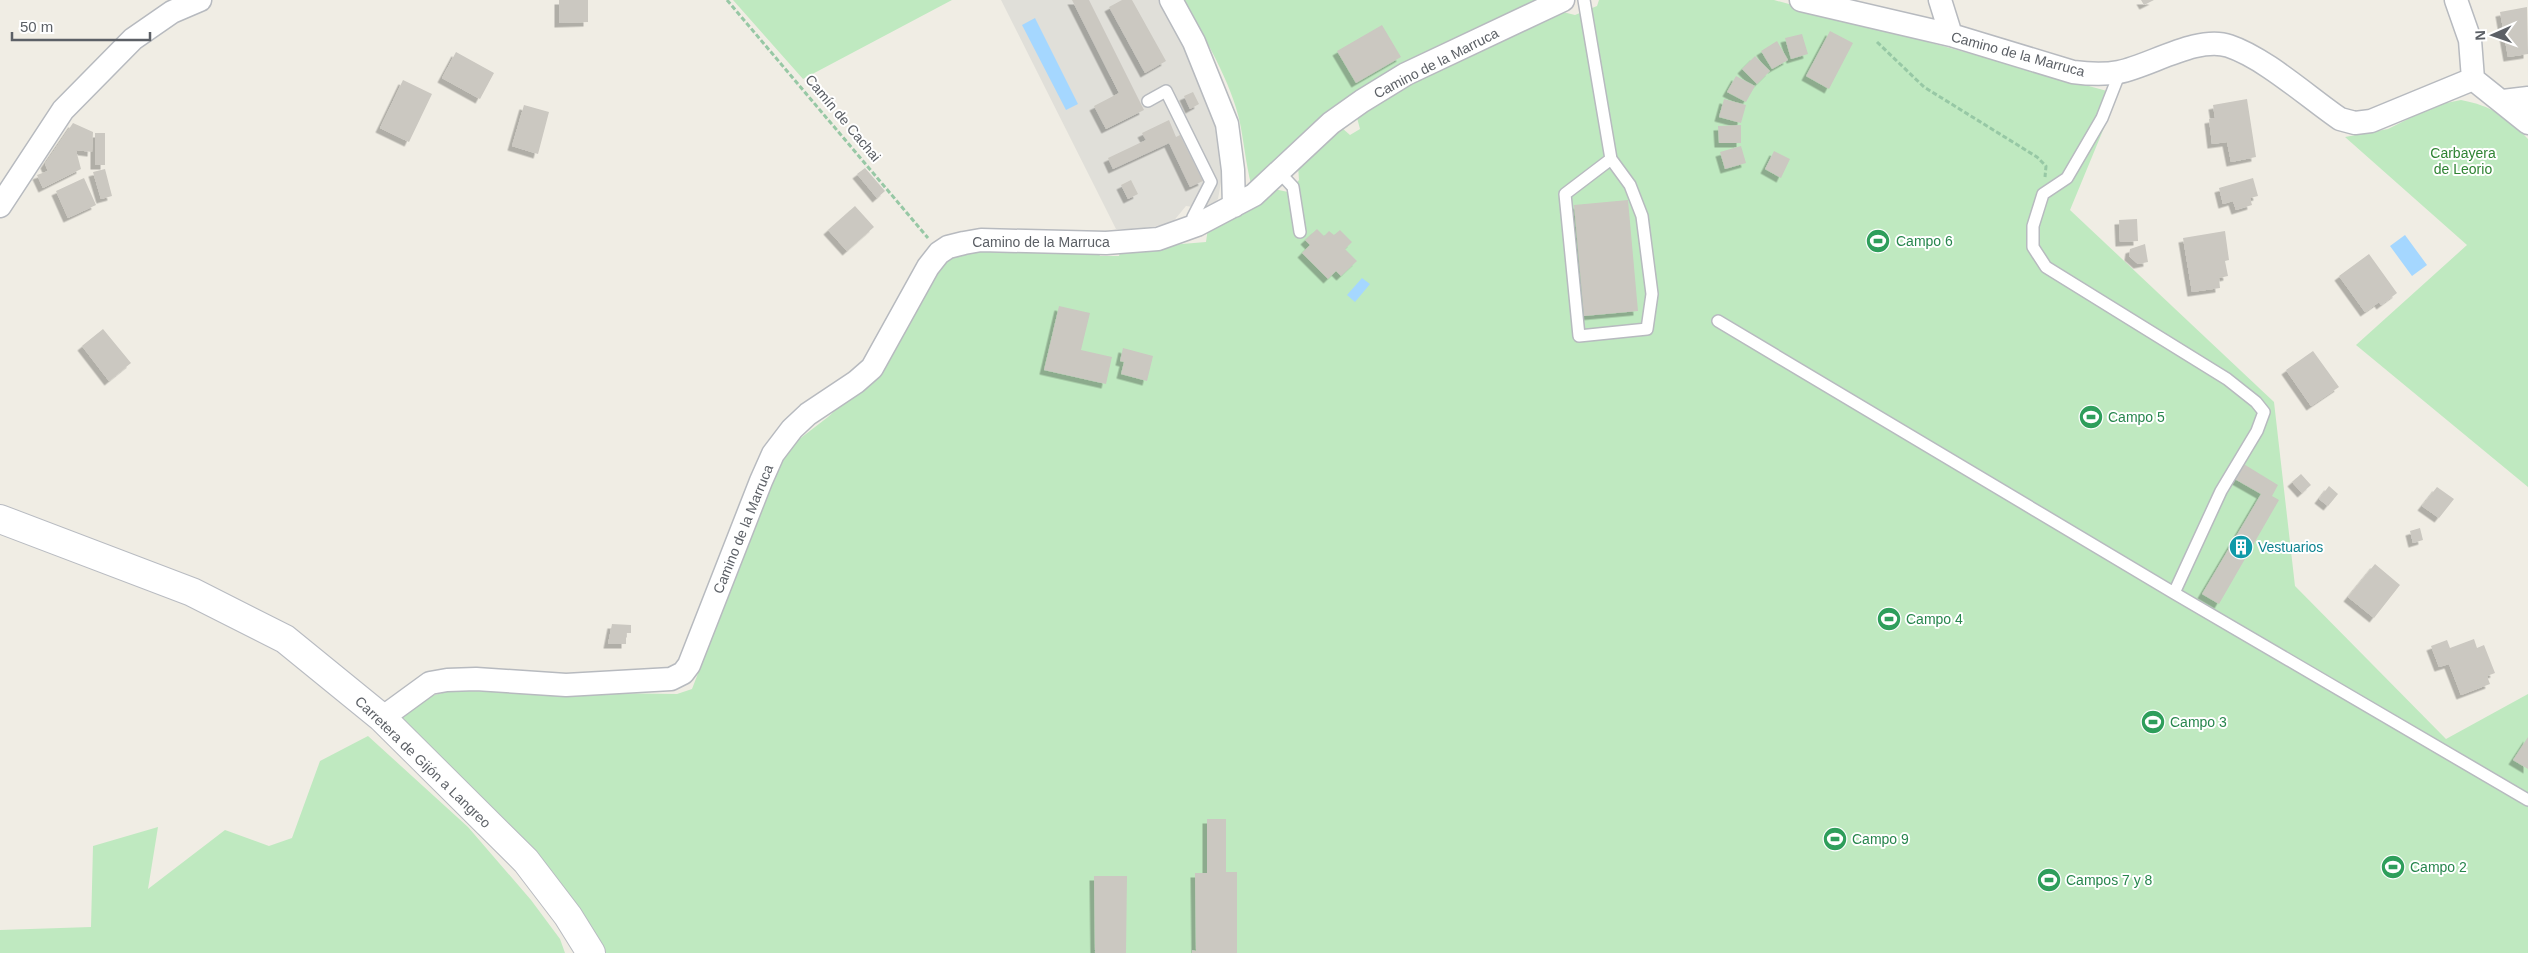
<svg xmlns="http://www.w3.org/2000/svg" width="2528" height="953" font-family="Arial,sans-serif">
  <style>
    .industrial { fill: #e0dfd9 }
    .green { fill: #bfe9c0 }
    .water { fill: #a5d7ff }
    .building { fill: #cbc8c1; filter: url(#shadow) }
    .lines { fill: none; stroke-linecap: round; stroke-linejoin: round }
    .lane-casing { stroke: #b7babf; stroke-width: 14 }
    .street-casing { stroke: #b7babf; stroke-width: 25 }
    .secondary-casing { stroke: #b8bbc1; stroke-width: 30 }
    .path { stroke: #97c8a5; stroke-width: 3; stroke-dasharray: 5 2.5; stroke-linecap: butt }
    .lane { stroke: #fff; stroke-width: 11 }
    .street { stroke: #fff; stroke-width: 22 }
    .secondary { stroke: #fff; stroke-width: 28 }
    .labels { text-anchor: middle; stroke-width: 4; stroke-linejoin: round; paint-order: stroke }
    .street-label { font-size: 14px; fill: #5c6066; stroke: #fff }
    .park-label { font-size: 14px; fill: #2f8333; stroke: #fff }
    .leisure-label { font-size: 14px; fill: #27864d; stroke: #fff; text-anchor: start }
    .culture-label { font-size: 14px; fill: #0d838f; stroke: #fff; text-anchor: start }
  </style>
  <defs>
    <filter id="shadow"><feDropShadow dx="-4.5" dy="4.5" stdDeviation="0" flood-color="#0004"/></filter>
  </defs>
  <rect width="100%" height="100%" fill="#f0ede4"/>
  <!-- industrial -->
  <path class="industrial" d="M 1001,0 L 1160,0 L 1208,96 L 1225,159 L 1218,199 L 1208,209 L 1186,206 L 1172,223 L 1139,229 L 1116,229 Z"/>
  <!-- green -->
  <path class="green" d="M 733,0 L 952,0 L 803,79 Z
    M 1182,0 L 1538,0 L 1251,184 C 1246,164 1244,143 1240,123 C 1232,84 1203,33 1182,0 Z
    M 1599,0 L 1774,0 L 2118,94 L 2070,210 L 2274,402 L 2295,586 L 2446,739 L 2528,694 L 2528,953 L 603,953 L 397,719 L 423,698 L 450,691 L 677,694 L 692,689 L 762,507 L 789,447 L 828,417 L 887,362 L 936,274 L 949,257 L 963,250 L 1097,250 L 1100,256 L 1119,256 L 1121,249 L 1206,242 L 1208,228 L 1274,189 L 1288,192 L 1299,180 L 1298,166 L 1342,128 L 1350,135 L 1360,129 L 1356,114 L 1429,75 L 1563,12 L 1575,15 L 1597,6 Z
    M 2461,100 C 2492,106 2506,116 2528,139 L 2528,487 L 2356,345 L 2467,245 L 2345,137 L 2388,129 L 2436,105 Z
    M 368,736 L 468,827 L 531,900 L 560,939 L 565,953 L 0,953 L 0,930 L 91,927 L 93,846 L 158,827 L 148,889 L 225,830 L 269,846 L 292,838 L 320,761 Z"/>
  <!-- water -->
  <path class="water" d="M 1035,18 L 1078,104 L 1066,110 L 1022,25 Z
    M 2405,235 L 2427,265 L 2412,276 L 2390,246 Z
    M 1362,278 L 1370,284 L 1355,302 L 1347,295 Z"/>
  <!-- building -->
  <path class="building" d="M 559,0 L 588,0 L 588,22 L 559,23 Z
    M 1072,0 L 1089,0 L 1144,110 L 1106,129 L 1094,106 L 1119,93 Z
    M 1122,0 L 1132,0 L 1166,61 L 1145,73 L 1109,7 Z
    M 2141,0 L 2154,0 L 2144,5 Z
    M 2527,7 L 2528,54 L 2508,57 L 2500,12 Z
    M 1382,25 L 1401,57 L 1356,83 L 1337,51 Z
    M 1830,31 L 1853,43 L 1829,89 L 1806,76 Z
    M 1802,34 L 1808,54 L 1791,59 L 1785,38 Z
    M 1777,41 L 1788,60 L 1772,69 L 1761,51 Z
    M 456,52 L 494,73 L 480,99 L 442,78 Z
    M 1755,56 L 1770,71 L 1757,84 L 1742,69 Z
    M 1736,76 L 1755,86 L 1746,102 L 1727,92 Z
    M 403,80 L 432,94 L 409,142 L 380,128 Z
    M 1193,92 L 1199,104 L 1190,109 L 1184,96 Z
    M 1724,99 L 1746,105 L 1741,123 L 1719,117 Z
    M 2247,99 L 2256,157 L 2231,162 L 2227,142 L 2212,144 L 2209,119 L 2215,118 L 2213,105 Z
    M 524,105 L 549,112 L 538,154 L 512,146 Z
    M 1169,120 L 1176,137 L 1180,135 L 1203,181 L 1190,187 L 1169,143 L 1113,169 L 1108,158 L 1146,140 L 1142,133 Z
    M 73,123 L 93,132 L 92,152 L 76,150 L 81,169 L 43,188 L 37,175 L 48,171 L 45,164 Z
    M 1741,125 L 1741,143 L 1719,143 L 1718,126 Z
    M 95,133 L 105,133 L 105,165 L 95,165 Z
    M 1741,146 L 1746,163 L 1725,169 L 1720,152 Z
    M 1774,151 L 1790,159 L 1781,178 L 1765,169 Z
    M 865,168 L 885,191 L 877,198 L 857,174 Z
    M 105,169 L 112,196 L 101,199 L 93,172 Z
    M 84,178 L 96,205 L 68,218 L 56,191 Z
    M 2253,178 L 2258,196 L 2250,198 L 2252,205 L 2236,210 L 2233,201 L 2223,204 L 2219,188 Z
    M 1131,180 L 1138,194 L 1128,199 L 1121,185 Z
    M 1628,200 L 1638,311 L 1584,316 L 1574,205 Z
    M 855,206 L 874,227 L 847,251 L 828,230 Z
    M 2137,219 L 2138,241 L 2120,242 L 2119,220 Z
    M 1317,229 L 1324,236 L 1329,231 L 1334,235 L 1340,230 L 1352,242 L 1345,249 L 1357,261 L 1341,276 L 1336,271 L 1328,279 L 1302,253 L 1310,245 L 1305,240 Z
    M 2225,231 L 2229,260 L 2225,261 L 2228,276 L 2219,278 L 2220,288 L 2192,292 L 2183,238 Z
    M 2145,244 L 2148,262 L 2138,264 L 2129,256 L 2130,249 Z
    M 2369,254 L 2397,293 L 2381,305 L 2379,302 L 2365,312 L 2339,276 Z
    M 1059,306 L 1090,313 L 1081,350 L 1112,357 L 1106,384 L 1044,370 Z
    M 103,329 L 131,363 L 109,381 L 82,346 Z
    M 1123,348 L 1153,356 L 1147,381 L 1121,374 L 1124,362 L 1120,361 Z
    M 2313,351 L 2339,387 L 2311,406 L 2286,370 Z
    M 2242,463 L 2278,485 L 2272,496 L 2279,500 L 2219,604 L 2202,594 L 2261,494 L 2233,478 Z
    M 2301,474 L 2311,485 L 2302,493 L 2292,482 Z
    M 2329,486 L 2338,494 L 2328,506 L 2319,499 Z
    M 2437,487 L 2454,499 L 2439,518 L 2422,506 Z
    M 2420,528 L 2423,540 L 2413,543 L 2410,531 Z
    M 2375,564 L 2400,585 L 2374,618 L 2348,597 Z
    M 612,624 L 631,625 L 631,633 L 626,633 L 626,644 L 608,644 Z
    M 2474,639 L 2477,648 L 2484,645 L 2495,673 L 2487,676 L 2490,684 L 2461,695 L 2449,664 L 2439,667 L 2431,646 L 2447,640 L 2450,648 Z
    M 2528,737 L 2528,769 L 2513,760 Z
    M 1207,819 L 1226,819 L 1226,872 L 1237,872 L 1237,953 L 1192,953 L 1192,950 L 1196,951 L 1195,873 L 1207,873 Z
    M 1094,876 L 1127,876 L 1126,953 L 1095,953 Z"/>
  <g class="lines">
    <!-- lane casing -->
    <g class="lane-casing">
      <path id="lane" d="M 1584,0 L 1611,159 L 1630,185 L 1642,216 L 1652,294 L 1647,329 L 1579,336 L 1565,194 L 1611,159
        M 2120,72 L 2102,118 L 2067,178 L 2043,194 L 2033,226 L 2033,247 L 2046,267 L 2227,379 L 2256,402 L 2264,412 L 2257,431 L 2221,491 L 2174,593
        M 1148,101 L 1166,91 L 1211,182 L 1193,217 L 1197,225
        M 1279,172 L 1293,187 L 1300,232
        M 1718,321 L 2174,593 L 2528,800"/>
    </g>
    <!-- street casing -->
    <g class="street-casing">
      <path id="street" d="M 1171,0 L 1194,42 L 1227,124 L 1233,170 L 1234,206
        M 1801,0 L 1951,35 L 2073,72 C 2088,74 2104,75 2119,72 C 2150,66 2198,35 2229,46 C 2265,58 2308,97 2340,119 L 2355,123 L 2371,121 L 2473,79
        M 1940,0 L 1951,35
        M 2456,0 L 2470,40 L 2473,79 L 2528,123
        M 2503,101 L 2528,98
        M 0,206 L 63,110 L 133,39 L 172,12 L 200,0
        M 382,718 L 430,683 L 447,680 L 476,679 L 566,685 L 671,679 L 683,673 L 689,665 L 761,481 L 773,454 L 792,429 L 808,414 L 856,382 L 872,368 L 928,267 L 939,253 L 948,247 L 964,243 L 981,240 L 1106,243 L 1158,239 L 1197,225 L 1254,195 L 1331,123 L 1362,101 L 1406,74 L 1563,0"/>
    </g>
    <!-- secondary casing -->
    <g class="secondary-casing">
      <path id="secondary" d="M 0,519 L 192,592 L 285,639 L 382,718 L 526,861 L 568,916 L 591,953"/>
    </g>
    <!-- path -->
    <path class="path" d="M 727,0 L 928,238
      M 1877,42 L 1924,87 L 2037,157 L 2046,166 L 2045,177"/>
    <!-- lane -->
    <use href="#lane" class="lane"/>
    <!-- street -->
    <use href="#street" class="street"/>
    <!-- secondary -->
    <use href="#secondary" class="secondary"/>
  </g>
  <!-- icons -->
  <defs>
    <g id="stadium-disc" transform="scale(1.25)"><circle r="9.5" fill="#2e9e5b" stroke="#fff"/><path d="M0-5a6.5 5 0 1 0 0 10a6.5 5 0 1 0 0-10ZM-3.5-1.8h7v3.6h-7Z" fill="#fff"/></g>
    <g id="building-disc" transform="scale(1.25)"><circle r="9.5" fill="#0f9aa8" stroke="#fff"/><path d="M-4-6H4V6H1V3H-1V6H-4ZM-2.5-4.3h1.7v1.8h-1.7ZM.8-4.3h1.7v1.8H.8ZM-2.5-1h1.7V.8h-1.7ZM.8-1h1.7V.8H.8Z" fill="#fff"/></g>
  </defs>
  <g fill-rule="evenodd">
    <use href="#stadium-disc" x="1878" y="241"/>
    <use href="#stadium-disc" x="2091" y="417"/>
    <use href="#building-disc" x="2241" y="547"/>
    <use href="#stadium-disc" x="1889" y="619"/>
    <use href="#stadium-disc" x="2153" y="722"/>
    <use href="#stadium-disc" x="1835" y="839"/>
    <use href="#stadium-disc" x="2393" y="867"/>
    <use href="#stadium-disc" x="2049" y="880"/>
  </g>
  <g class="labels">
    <!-- street labels -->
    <g class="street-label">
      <text transform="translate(2018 54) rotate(15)" y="5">Camino de la Marruca</text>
      <text transform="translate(1436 63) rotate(-27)" y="5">Camino de la Marruca</text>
      <text transform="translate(843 118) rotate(50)" y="5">Camín de Cachai</text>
      <text x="1041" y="247">Camino de la Marruca</text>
      <text transform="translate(743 529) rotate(-68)" y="5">Camino de la Marruca</text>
      <text transform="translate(423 762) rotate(44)" y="5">Carretera de Gijón a Langreo</text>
    </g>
    <!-- park labels -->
    <g class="park-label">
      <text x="2463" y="158">Carbayera<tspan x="2463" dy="16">de Leorio</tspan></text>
    </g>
    <!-- leisure labels -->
    <g class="leisure-label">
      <text x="1896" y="246">Campo 6</text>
      <text x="2108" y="422">Campo 5</text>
      <text x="1906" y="624">Campo 4</text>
      <text x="2170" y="727">Campo 3</text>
      <text x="1852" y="844">Campo 9</text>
      <text x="2410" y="872">Campo 2</text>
      <text x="2066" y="885">Campos 7 y 8</text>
    </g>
    <!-- culture labels -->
    <g class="culture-label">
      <text x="2258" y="552">Vestuarios</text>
    </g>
  </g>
  <!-- north arrow -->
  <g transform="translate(2493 35) rotate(268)" stroke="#ffffff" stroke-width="4" paint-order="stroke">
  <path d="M0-4L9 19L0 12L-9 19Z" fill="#5c6066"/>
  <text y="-8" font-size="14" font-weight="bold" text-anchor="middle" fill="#5c6066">N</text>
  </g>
  <!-- scale -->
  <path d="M12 32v8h138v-8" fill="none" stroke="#5c6066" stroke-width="2.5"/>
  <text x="20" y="32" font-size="15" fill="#5c6066" stroke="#ffffff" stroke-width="4" paint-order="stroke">50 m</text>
</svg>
